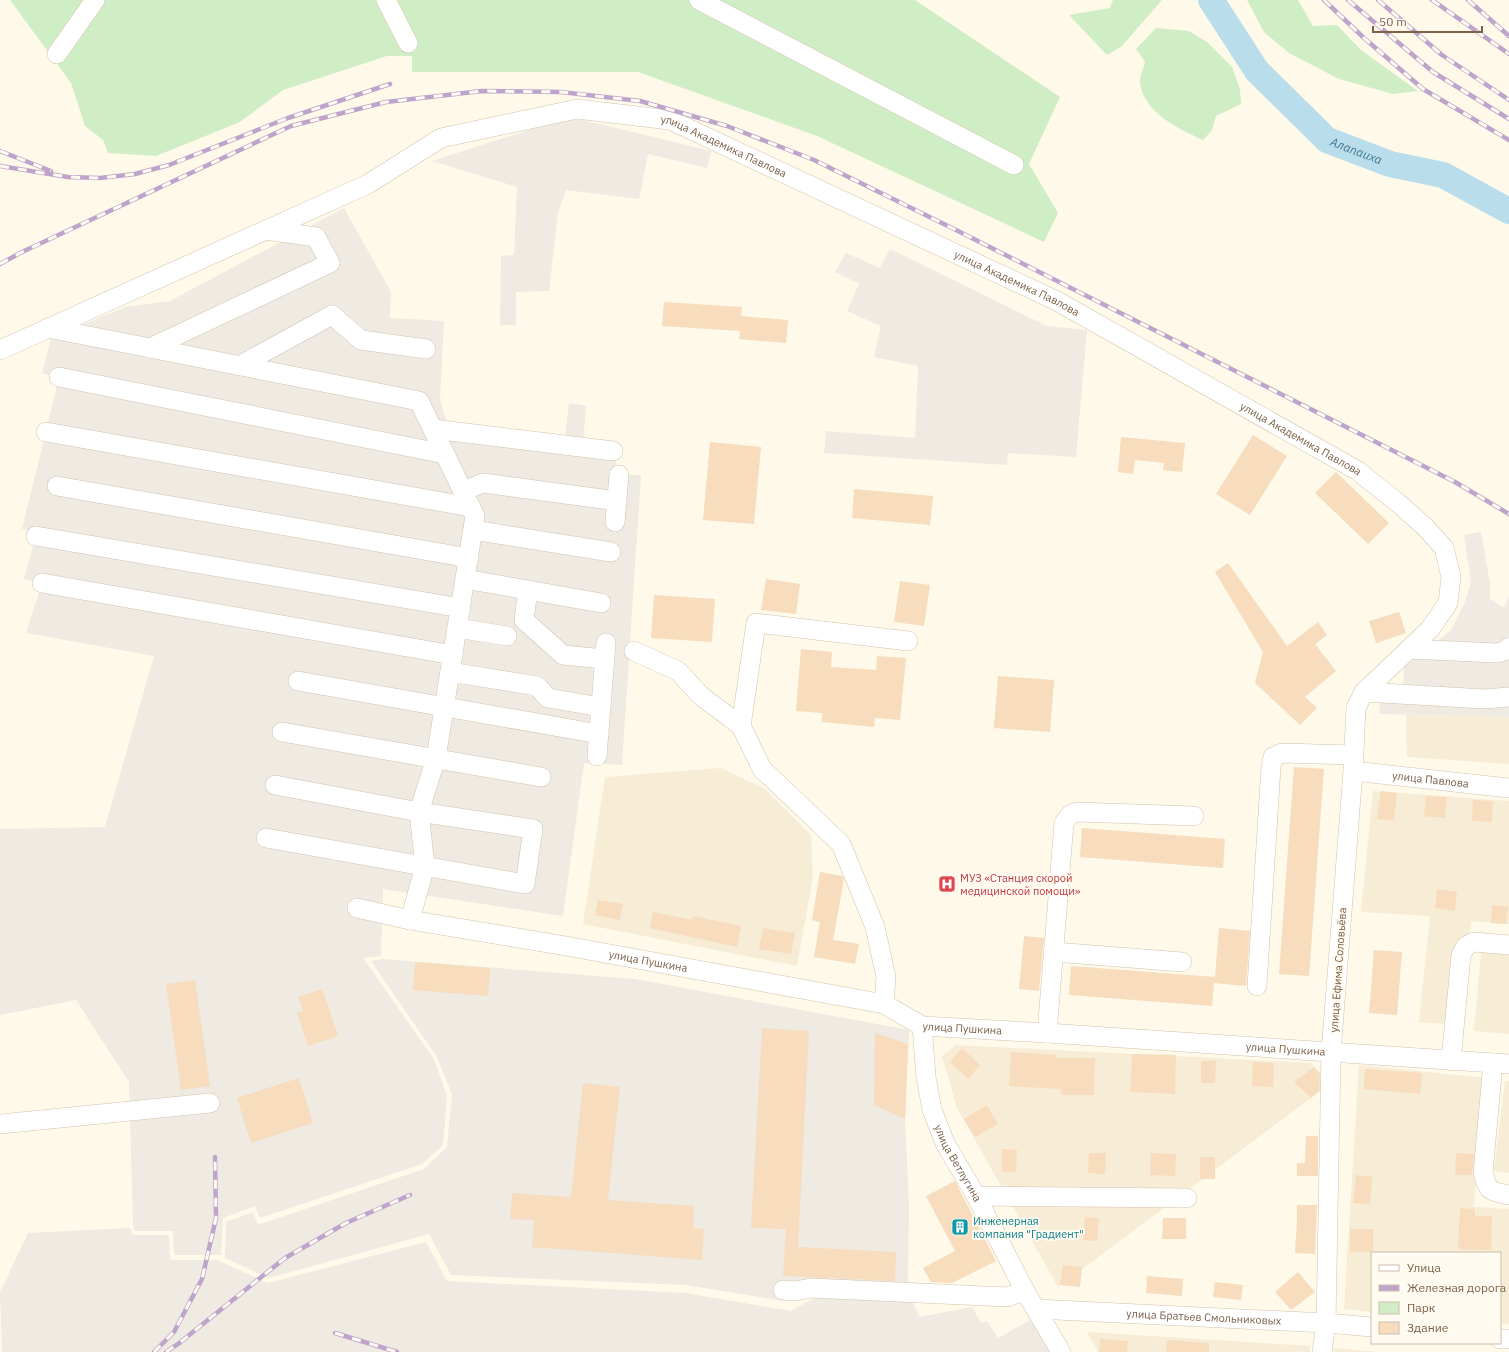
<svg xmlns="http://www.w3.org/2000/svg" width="1509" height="1352" font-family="'IBM Plex Sans',sans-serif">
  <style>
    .residential { fill: #f7ecd6 }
    .industrial { fill: #efeae2 }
    .green { fill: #d0eec5 }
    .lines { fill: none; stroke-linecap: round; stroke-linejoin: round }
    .river { stroke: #baddeb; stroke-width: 26 }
    .building { fill: #f7dcbd }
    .minor-casing { stroke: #d3c2ac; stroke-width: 20 }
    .minor { stroke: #fff; stroke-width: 19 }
    .rail-casing { stroke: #bea4cb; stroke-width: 4.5 }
    .rail { stroke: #fffbf1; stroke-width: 3; stroke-dasharray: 9; stroke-linecap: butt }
    .labels { text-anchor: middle; stroke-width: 4; stroke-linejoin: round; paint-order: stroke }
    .street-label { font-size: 11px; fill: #7c6249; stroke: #fffbf1 }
    .health-label { font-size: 11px; fill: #be3a42; stroke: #fffbf1; text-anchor: start }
    .culture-label { font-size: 11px; fill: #0d838f; stroke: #fffbf1; text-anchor: start }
    .water-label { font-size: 12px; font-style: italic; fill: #407891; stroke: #fffbf1 }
  </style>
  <rect width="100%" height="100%" fill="#fef9e9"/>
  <!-- residential -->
  <path class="residential" d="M 1406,715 L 1509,717 L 1509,764 L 1407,757 Z
    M 721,768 L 765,789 L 811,835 L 813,876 L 797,966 L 583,924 L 605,777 Z
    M 1373,791 L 1509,801 L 1509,924 L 1471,921 L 1461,1025 L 1419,1022 L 1430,916 L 1361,912 Z
    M 1482,942 L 1509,944 L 1509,1034 L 1474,1031 Z
    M 956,1045 L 1311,1063 L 1327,1086 L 1058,1287 L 957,1108 L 942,1056 Z
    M 1359,1065 L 1486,1078 L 1474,1207 L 1509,1209 L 1509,1324 L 1500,1323 L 1500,1253 L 1372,1253 L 1372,1312 L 1344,1309 Z
    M 1505,1081 L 1509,1081 L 1509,1173 L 1494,1171 Z
    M 1087,1332 L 1310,1346 L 1310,1352 L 1098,1352 Z
    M 1333,1348 L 1378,1352 L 1334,1352 Z"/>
  <!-- industrial -->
  <path class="industrial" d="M 560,120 L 583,120 L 711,151 L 707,168 L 648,154 L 639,199 L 566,190 L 558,213 L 549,291 L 516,292 L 516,325 L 500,325 L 501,256 L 514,255 L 517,187 L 432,161 Z
    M 344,208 L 391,292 L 390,318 L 444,321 L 440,400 L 452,439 L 563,451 L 569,403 L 586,406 L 582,455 L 616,459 L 615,475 L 641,475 L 622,765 L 584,763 L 563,916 L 383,889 L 381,956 L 363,958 L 434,1059 L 447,1096 L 443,1145 L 422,1164 L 260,1218 L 255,1206 L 223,1218 L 221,1255 L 174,1255 L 173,1231 L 135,1231 L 133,1225 L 129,1082 L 76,1000 L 0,1015 L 0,829 L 105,827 L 154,656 L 26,633 L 42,583 L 24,579 L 37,532 L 22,529 L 59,378 L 42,373 L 51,338 L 125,307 L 170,301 Z
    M 890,249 L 1047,326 L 1087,330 L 1076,457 L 1008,453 L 1007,465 L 824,453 L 826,431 L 915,438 L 918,366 L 874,357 L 881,326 L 847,311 L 859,284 L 835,272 L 846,253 L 880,268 Z
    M 1481,532 L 1490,583 L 1490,599 L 1504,608 L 1509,597 L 1509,717 L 1379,714 L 1380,698 L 1403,698 L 1404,667 L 1451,630 L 1465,602 L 1471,582 L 1464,535 Z
    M 383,959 L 635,979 L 909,1030 L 905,1119 L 909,1205 L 908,1282 L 824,1295 L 911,1299 L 920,1317 L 972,1307 L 981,1323 L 987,1321 L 998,1338 L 1032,1319 L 1052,1352 L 2,1352 L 0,1292 L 28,1233 L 130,1228 L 133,1235 L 169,1235 L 170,1260 L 217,1260 L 268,1283 L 426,1242 L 447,1281 L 685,1293 L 791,1311 L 818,1296 L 783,1301 L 686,1285 L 451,1275 L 429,1234 L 269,1278 L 225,1258 L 226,1222 L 253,1212 L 258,1225 L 424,1169 L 447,1147 L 452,1094 L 437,1057 L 371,961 Z"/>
  <!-- green -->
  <path class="green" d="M 10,0 L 915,0 L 1060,97 L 1029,164 L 1058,213 L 1044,242 L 817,136 L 638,72 L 412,72 L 412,56 L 387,56 L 283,90 L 240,122 L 156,156 L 108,153 L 103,140 L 85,126 L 71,83 Z
    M 1113,0 L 1162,0 L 1122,46 L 1107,55 L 1069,15 L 1110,8 Z
    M 1247,0 L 1298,0 L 1313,26 L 1337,25 L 1361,50 L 1418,91 L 1393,94 L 1339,79 L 1289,53 L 1264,32 Z
    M 1156,28 L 1189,31 L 1207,42 L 1232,67 L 1240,89 L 1241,104 L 1216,116 L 1212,130 L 1203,140 C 1179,129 1144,113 1140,83 C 1139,77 1144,68 1145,62 L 1136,49 Z"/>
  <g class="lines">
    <!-- river -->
    <path class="river" id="s1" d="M 1211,0 L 1257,71 L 1327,140 L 1390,164 L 1443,175 L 1509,211"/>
  </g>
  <!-- building -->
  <path class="building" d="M 664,302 L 742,307 L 741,316 L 788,320 L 786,343 L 739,339 L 740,331 L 662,326 Z
    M 1253,435 L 1287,456 L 1250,515 L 1216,494 Z
    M 1121,437 L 1185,443 L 1182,472 L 1163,470 L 1164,463 L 1135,460 L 1133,474 L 1118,472 Z
    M 710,442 L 761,447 L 754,524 L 703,520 Z
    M 1336,472 L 1389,523 L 1368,544 L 1315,493 Z
    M 854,489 L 933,496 L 930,525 L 852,518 Z
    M 1228,563 L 1287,646 L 1318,622 L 1327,635 L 1315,644 L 1336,671 L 1305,697 L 1317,708 L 1300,725 L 1255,683 L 1263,652 L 1215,572 Z
    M 766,579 L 800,584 L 796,614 L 761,610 Z
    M 900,581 L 930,585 L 924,626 L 894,622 Z
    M 654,595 L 715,599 L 712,642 L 651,638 Z
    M 1399,612 L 1406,633 L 1376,643 L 1369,621 Z
    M 801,649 L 832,652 L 831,667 L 876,670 L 877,656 L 906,658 L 900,720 L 875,718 L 874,727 L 822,722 L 822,713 L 796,711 Z
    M 998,676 L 1054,680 L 1050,732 L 994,728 Z
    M 1294,767 L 1324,769 L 1309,976 L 1279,974 Z
    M 1381,791 L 1397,793 L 1394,821 L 1377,819 Z
    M 1426,796 L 1447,797 L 1445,818 L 1424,816 Z
    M 1473,800 L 1493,801 L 1492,822 L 1472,821 Z
    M 1082,828 L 1225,839 L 1223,868 L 1080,857 Z
    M 820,872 L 842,876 L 844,879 L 833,940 L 859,944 L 855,964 L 814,957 L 820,922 L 812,920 Z
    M 1437,889 L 1457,892 L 1455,911 L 1435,908 Z
    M 598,900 L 623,904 L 620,920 L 595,915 Z
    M 1492,905 L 1508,907 L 1506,924 L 1491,923 Z
    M 653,912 L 692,920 L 693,916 L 741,926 L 737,947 L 650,928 Z
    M 763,928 L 795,933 L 791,954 L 759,949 Z
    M 1219,928 L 1250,931 L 1246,986 L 1214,983 L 1212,1006 L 1069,995 L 1071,966 L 1215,977 Z
    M 1024,936 L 1044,938 L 1039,991 L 1019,989 Z
    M 1374,950 L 1402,952 L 1397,1015 L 1369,1013 Z
    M 415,962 L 490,968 L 488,996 L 413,990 Z
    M 195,980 L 210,1086 L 181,1090 L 166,984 Z
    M 322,989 L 338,1036 L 308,1046 L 297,1013 L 303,1011 L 298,997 Z
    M 762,1028 L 809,1031 L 798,1247 L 896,1252 L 895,1281 L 783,1276 L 786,1229 L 751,1228 Z
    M 875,1033 L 908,1044 L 905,1119 L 874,1105 Z
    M 962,1048 L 980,1065 L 968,1079 L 950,1062 Z
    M 1011,1052 L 1056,1055 L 1056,1058 L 1095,1058 L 1094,1095 L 1061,1095 L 1061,1089 L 1009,1086 Z
    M 1132,1054 L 1176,1055 L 1175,1094 L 1130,1092 Z
    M 1201,1061 L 1216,1061 L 1215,1083 L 1201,1083 Z
    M 1253,1062 L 1274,1063 L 1273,1087 L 1252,1086 Z
    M 1314,1067 L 1320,1073 L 1319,1091 L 1311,1098 L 1294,1082 Z
    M 1365,1069 L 1422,1073 L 1420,1094 L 1364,1089 Z
    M 299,1078 L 313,1123 L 251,1143 L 237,1098 Z
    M 583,1083 L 620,1087 L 608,1200 L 694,1206 L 693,1228 L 704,1229 L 702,1260 L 532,1247 L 534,1220 L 510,1219 L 512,1193 L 571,1197 Z
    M 987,1105 L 998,1124 L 975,1137 L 964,1119 Z
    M 1306,1136 L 1318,1136 L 1318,1176 L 1297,1176 L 1297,1163 L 1305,1163 Z
    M 1002,1149 L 1017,1150 L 1016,1172 L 1002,1172 Z
    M 1089,1153 L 1106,1153 L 1105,1174 L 1088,1173 Z
    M 1151,1153 L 1176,1154 L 1175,1176 L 1150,1175 Z
    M 1456,1153 L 1474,1154 L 1472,1175 L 1455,1175 Z
    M 1200,1157 L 1215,1157 L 1215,1179 L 1200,1179 Z
    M 1356,1175 L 1372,1177 L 1370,1204 L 1353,1203 Z
    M 955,1181 L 996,1261 L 952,1283 L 931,1282 L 923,1268 L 955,1251 L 926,1196 Z
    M 1297,1205 L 1317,1205 L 1315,1254 L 1295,1253 L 1297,1221 Z
    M 1460,1208 L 1475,1209 L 1475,1216 L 1492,1216 L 1491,1250 L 1458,1249 Z
    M 1085,1217 L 1099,1218 L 1097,1241 L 1083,1240 Z
    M 1163,1218 L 1186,1218 L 1186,1239 L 1162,1239 Z
    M 1350,1229 L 1373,1229 L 1373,1252 L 1350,1252 Z
    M 1063,1265 L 1082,1267 L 1080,1287 L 1060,1285 Z
    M 1298,1272 L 1315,1292 L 1291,1310 L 1275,1292 Z
    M 1147,1276 L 1183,1279 L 1182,1296 L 1146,1293 Z
    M 1215,1282 L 1243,1285 L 1241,1300 L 1213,1297 Z
    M 1100,1339 L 1128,1341 L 1127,1352 L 1099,1352 Z
    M 1167,1340 L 1209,1343 L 1209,1352 L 1166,1352 Z"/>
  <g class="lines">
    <!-- minor casing -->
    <g class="minor-casing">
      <g id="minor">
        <path d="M 386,0 L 408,43"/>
        <path d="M 699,0 L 1014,165"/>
        <path d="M 57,54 L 95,0"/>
        <path d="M 48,328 L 419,401 L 475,516 L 436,758 L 419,812 L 425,866 L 410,920"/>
        <path d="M 150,348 L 330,263 L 316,237 L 266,230"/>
        <path id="s2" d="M 0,350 L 368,184 L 441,138 L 577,109 L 670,120 L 1057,301 L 1358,471 L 1398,503 L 1425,527 L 1444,548 L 1451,577 L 1448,603 L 1430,629 L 1364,692 L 1356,708 L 1353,771 L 1331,1053 L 1326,1323 L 1322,1352"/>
        <path d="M 239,366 L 332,315 L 361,340 L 426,349"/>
        <path d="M 59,377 L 445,454"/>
        <path d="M 433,429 L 613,451"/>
        <path d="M 46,432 L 471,507"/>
        <path d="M 57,486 L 469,558"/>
        <path d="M 463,491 L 483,483 L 617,501"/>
        <path d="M 615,522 L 619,475"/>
        <path d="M 473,530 L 611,552"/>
        <path d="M 36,536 L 461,608"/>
        <path d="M 465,579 L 601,603"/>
        <path d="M 42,583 L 453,655"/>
        <path d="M 528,590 L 524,620 L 563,655 L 604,659"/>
        <path d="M 457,628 L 507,636"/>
        <path d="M 1409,649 L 1497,653 L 1507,650 L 1509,647"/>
        <path d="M 634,651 L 678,671 L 701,696 L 741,726"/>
        <path d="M 450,672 L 537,686 L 548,698 L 601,707"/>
        <path d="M 298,681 L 599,734"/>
        <path d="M 1364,692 L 1485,699 L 1509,697"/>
        <path d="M 282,732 L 541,777"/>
        <path d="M 597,756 L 606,643"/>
        <path id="s3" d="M 1353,771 L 1509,788"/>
        <path d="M 266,838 L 525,884 L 533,829 L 419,812 L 275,785"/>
        <path id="s4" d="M 357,908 L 410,920 L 566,946 L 884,1004 L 922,1026 L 1047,1033 L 1509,1064"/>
        <path d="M 1054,952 L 1182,962"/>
        <path d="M 1257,986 L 1271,767 L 1273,757 L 1282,753 L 1353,755"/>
        <path d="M 884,1004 L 886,977 L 875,927 L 841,844 L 762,769 L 741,726 L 756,623 L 908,641"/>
        <path id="s5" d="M 922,1026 L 926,1077 L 932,1110 L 945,1143 L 976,1196 L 1025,1291 L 1061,1352"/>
        <path d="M 1047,1033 L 1064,823 L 1070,815 L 1077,812 L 1194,816"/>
        <path d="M 1451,1061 L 1461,955 L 1466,946 L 1474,942 L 1509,945"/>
        <path d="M 1493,1063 L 1483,1173 C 1488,1192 1490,1191 1509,1195"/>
        <path d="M 0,1124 L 210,1103"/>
        <path d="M 976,1196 L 1187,1198"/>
        <path d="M 783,1290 L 795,1291 L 811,1288 L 1007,1297 L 1025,1291"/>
        <path id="s6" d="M 1036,1309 L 1326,1323 L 1372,1327"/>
        <path d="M 1500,1339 L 1509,1339"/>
      </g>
    </g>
    <!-- minor -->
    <use href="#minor" class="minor"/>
    <!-- rail casing -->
    <g class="rail-casing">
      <path id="rail" d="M 1324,0 L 1364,38 L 1423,89 L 1509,140
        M 1348,0 L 1433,72 L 1509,119
        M 1378,0 L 1442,55 L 1509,100
        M 1432,0 L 1509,54
        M 1468,0 L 1509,36
        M 0,151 L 51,171
        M 0,166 L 68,177 L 100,178 L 135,174 L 169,165 L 288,118 L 390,84
        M 0,264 L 22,252 L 291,126 L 386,102 L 482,91 L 561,92 L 640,101 L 727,126 L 814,160 L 958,231 L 1455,482 L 1509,514
        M 335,1333 L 397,1352
        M 154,1352 L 174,1332 L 202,1279 L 216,1218 L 215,1157
        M 166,1352 L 178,1344 L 285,1258 L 346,1223 L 410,1195"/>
    </g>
    <!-- rail -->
    <use href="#rail" class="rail"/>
  </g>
  <!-- icons -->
  <defs>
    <g id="hospital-square" transform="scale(0.9)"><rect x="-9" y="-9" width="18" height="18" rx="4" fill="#e0444e" stroke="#fffbf1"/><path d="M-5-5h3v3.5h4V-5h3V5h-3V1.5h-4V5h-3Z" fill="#fff"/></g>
    <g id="building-square" transform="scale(0.9)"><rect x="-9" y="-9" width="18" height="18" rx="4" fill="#0f9aa8" stroke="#fffbf1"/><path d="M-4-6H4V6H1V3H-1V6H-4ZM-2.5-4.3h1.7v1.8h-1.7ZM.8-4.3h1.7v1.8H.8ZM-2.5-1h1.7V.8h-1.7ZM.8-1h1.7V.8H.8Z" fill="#fff"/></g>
  </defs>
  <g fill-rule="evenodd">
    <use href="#hospital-square" x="947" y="884"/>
    <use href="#building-square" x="960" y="1227"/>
  </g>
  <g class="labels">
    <!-- street labels -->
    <g class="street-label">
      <text dy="4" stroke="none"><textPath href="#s2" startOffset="782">улица Академика Павлова</textPath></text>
      <text dy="4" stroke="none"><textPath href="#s2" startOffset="1106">улица Академика Павлова</textPath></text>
      <text dy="4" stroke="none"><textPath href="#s2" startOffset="1430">улица Академика Павлова</textPath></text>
      <text dy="4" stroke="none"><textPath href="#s3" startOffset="78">улица Павлова</textPath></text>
      <text dy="4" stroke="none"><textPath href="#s4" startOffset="296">улица Пушкина</textPath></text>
      <text transform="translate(1338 970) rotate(-86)" y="4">улица Ефима Соловьёва</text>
      <text dy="4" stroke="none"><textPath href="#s4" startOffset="620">улица Пушкина</textPath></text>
      <text dy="4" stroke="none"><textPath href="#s4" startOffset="944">улица Пушкина</textPath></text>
      <text dy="4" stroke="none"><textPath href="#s5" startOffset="144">улица Ветлугина</textPath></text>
      <text dy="4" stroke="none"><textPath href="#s6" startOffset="168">улица Братьев Смольниковых</textPath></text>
    </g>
    <!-- health labels -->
    <g class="health-label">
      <text x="960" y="882">МУЗ «Станция скорой<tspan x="960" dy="13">медицинской помощи»</tspan></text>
    </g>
    <!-- culture labels -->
    <g class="culture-label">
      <text x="973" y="1225">Инженерная<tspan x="973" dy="13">компания "Градиент"</tspan></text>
    </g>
    <!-- water labels -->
    <g class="water-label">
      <text dy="4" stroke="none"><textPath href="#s1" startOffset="214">Алапаиха</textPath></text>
    </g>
  </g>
  <!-- legend -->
  <rect x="1371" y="1252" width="130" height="92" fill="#fffbf1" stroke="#cbbeae"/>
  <rect x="1379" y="1265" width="20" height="6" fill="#ffffff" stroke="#cbbeae"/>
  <text x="1407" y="1272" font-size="12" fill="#7c6249">Улица</text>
  <rect x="1379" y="1285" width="20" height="6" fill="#bea4cb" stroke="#cbbeae"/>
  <text x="1407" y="1292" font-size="12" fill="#7c6249">Железная дорога</text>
  <rect x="1379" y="1302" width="20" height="12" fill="#d0eec5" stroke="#cbbeae"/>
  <text x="1407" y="1312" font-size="12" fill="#7c6249">Парк</text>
  <rect x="1379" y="1322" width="20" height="12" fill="#f7dcbd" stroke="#cbbeae"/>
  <text x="1407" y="1332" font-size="12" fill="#7c6249">Здание</text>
  <!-- scale -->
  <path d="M1373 26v6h109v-6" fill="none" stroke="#7c6249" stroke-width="2"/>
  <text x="1379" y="26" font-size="12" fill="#7c6249" stroke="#fffbf1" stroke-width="3" paint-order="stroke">50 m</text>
</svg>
